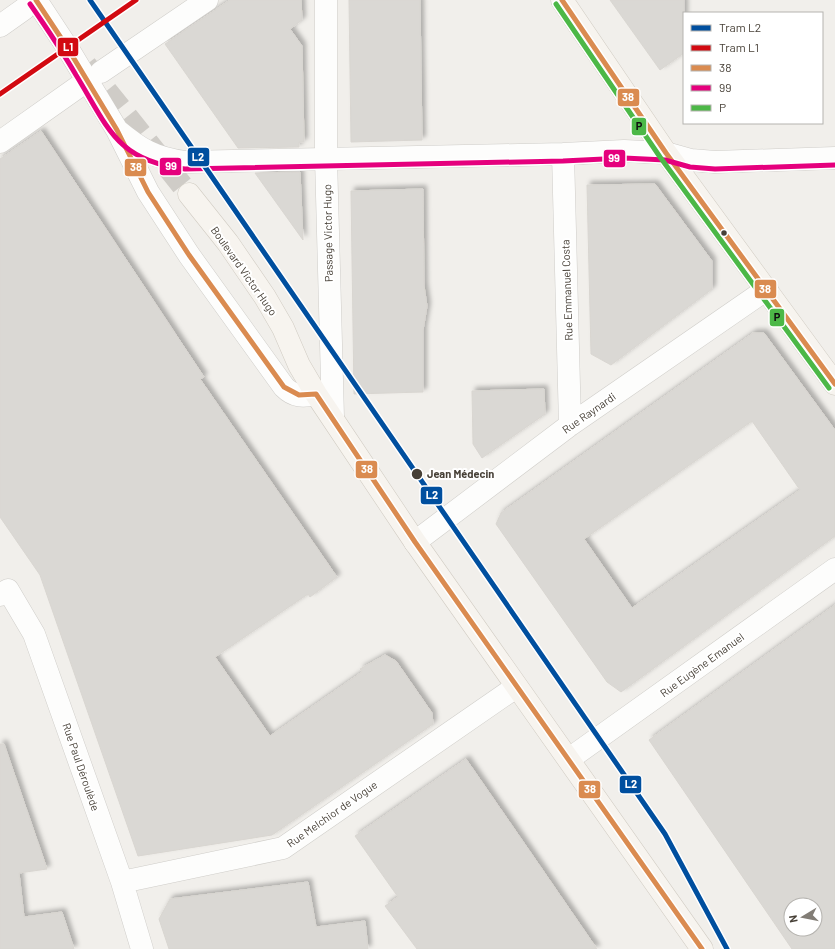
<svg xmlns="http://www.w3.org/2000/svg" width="835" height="949" font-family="Barlow,sans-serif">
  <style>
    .building { fill: #dad8d4; stroke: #d9d6d1; fill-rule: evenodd; filter: url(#shadow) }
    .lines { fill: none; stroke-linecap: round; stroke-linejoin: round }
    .secondary-tunnel { stroke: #cfccc7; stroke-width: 22; stroke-dasharray: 22 11; stroke-linecap: butt }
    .pedestrian-casing { stroke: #cfcdc9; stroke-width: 23 }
    .minor-casing { stroke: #cfcdc9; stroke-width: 23 }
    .secondary-casing { stroke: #d0cbc2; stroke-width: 23 }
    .pedestrian { stroke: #fdfdfc; stroke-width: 22 }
    .minor { stroke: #fdfdfc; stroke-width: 22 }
    .secondary { stroke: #f7f4ef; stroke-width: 22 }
    .bus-1-casing { stroke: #fff; stroke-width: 8 }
    .bus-2-casing { stroke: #fff; stroke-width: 8 }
    .bus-3-casing { stroke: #fff; stroke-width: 8 }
    .bus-1 { stroke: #da8b50; stroke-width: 5 }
    .bus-2 { stroke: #e5007d; stroke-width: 5 }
    .bus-3 { stroke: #4cb847; stroke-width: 5 }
    .tram-1-casing { stroke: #fff; stroke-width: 8 }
    .tram-2-casing { stroke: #fff; stroke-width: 8 }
    .tram-1 { stroke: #004f9f; stroke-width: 5 }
    .tram-2 { stroke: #d20a11; stroke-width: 5 }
    .bus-dot { fill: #474037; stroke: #fff; stroke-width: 1.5 }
    .labels { text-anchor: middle; stroke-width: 4; stroke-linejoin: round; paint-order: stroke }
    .street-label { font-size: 11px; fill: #474037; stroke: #fff }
    .stop-label { font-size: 11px; font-weight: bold; fill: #474037; stroke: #fff; text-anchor: start }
    .line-badge { stroke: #fff; stroke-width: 1.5 }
    .badge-label { font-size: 11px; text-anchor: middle; font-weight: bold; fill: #fff }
    .pale-badge-label { font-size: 11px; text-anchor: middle; font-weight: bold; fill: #111 }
  </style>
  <defs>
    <filter id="shadow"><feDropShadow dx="3.5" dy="-3.5" stdDeviation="2" flood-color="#0004"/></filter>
  </defs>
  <rect width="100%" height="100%" fill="#f1efeb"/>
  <!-- building -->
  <path class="building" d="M 230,0 L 301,0 L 302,20 L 290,29 L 302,46 L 304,142 L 299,142 L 299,147 L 238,148 L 165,44 Z
    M 349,0 L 420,0 L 422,140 L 351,142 Z
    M 610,0 L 684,0 L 684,53 L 660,70 Z
    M 41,131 L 204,377 L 200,379 L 337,577 L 310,597 L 308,594 L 215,657 L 270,736 L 362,672 L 360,669 L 385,655 L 396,661 L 432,713 L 433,724 L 272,835 L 138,856 L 40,575 L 0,517 L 0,159 Z
    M 300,172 L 303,240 L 255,173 Z
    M 655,184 L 712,261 L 712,289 L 611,365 L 591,354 L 587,185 Z
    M 423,189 L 424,286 L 427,306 L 423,330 L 423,392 L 354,394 L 351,191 Z
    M 753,333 L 764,333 L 835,430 L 835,536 L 621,692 L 607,682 L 496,524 L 501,513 ZM 752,421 L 800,490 L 632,608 L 584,539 Z
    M 544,389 L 545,414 L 482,458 L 473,444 L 472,391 Z
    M 835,605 L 835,949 L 792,949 L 649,740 ZM 791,905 L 815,905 L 815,929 L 791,929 Z
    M 0,744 L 4,744 L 47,869 L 19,873 L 24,917 L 62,912 L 74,949 L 0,949 Z
    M 466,759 L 533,856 L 597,949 L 417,949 L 385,906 L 398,897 L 355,836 Z
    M 308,882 L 316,927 L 365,921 L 368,949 L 169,949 L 159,919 L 170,899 Z"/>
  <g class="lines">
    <!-- secondary-tunnel -->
    <path class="secondary-tunnel" d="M 86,65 L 189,194"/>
    <!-- pedestrian casing -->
    <g class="pedestrian-casing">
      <path id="pedestrian" d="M 326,0 L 326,158 L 333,418
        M 0,26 L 24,9
        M 101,72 L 207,0
        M 0,142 L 78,87"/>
    </g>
    <!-- minor casing -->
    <g class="minor-casing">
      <path id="minor" d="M 36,0 L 67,47 L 117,130 L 148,192 L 189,255 L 284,387 C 294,397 303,397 316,394
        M 117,130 C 140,149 154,158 185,162 L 563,154 L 624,151 L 666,153 L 691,160 L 715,162 L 835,158
        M 563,154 L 570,425
        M 415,542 L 570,425 L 767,289
        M 0,595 L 8,590 L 34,634 L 122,882 L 142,949
        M 569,759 L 835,569
        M 122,882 L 283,848 L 516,687"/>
    </g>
    <!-- secondary casing -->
    <g class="secondary-casing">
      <path id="secondary" d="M 562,0 L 666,153 L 835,384
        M 189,194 L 228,243 L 265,297 L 283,328 L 299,365 L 316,394 L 415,542 L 702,949"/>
    </g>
    <!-- pedestrian -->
    <use href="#pedestrian" class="pedestrian"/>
    <!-- minor -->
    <use href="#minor" class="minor"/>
    <!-- secondary -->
    <use href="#secondary" class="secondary"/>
    <!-- bus-1 casing -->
    <g class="bus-1-casing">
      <path id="bus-1" d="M 36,0 L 67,47 L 117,130 L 148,192 L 189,255 L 284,387 L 299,395 L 316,394 L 415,542 L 702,949
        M 562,0 L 666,153 L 835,384"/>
    </g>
    <!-- bus-2 casing -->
    <g class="bus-2-casing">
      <path id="bus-2" d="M 30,4 C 46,27 62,51 76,75 C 108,127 116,161 185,169 L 563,161 L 624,158 L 665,160 L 690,167 L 715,169 L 835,165"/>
    </g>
    <!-- bus-3 casing -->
    <g class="bus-3-casing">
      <path id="bus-3" d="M 556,4 L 660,157 L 829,388"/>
    </g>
    <!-- bus-1 -->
    <use href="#bus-1" class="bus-1"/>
    <!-- bus-2 -->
    <use href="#bus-2" class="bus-2"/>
    <!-- bus-3 -->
    <use href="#bus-3" class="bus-3"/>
    <!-- tram-1 casing -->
    <g class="tram-1-casing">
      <path id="tram-1" d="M 90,0 L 665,834 L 727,949"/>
    </g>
    <!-- tram-2 casing -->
    <g class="tram-2-casing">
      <path id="tram-2" d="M 0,94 L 136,0"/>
    </g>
    <!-- tram-1 -->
    <use href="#tram-1" class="tram-1"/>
    <!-- tram-2 -->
    <use href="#tram-2" class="tram-2"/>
  </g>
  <!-- markers -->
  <g class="bus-dot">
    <circle cx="724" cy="233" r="3.5"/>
    <circle cx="417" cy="474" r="6"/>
  </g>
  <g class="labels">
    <!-- street labels -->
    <g class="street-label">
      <text transform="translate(328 233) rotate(-91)" y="4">Passage Victor Hugo</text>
      <text transform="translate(244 271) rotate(55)" y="4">Boulevard Victor Hugo</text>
      <text transform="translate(567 290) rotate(-92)" y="4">Rue Emmanuel Costa</text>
      <text transform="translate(589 413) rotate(-35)" y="4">Rue Raynardi</text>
      <text transform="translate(702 665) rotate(-36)" y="4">Rue Eugène Emanuel</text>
      <text transform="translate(81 767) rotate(71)" y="4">Rue Paul Déroulède</text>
      <text transform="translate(332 814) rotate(-35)" y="4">Rue Melchior de Vogue</text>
    </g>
    <!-- stop labels -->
    <g class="stop-label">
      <text x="427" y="478">Jean Médecin</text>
    </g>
  </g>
  <g class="line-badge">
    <rect x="57" y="37" width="22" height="20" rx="4" fill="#d20a11"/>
    <rect x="617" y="88" width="23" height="19" rx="4" fill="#da8b50"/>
    <rect x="631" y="117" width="16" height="19" rx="4" fill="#4cb847"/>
    <rect x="187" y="147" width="23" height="20" rx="4" fill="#004f9f"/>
    <rect x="603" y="149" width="23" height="19" rx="4" fill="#e5007d"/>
    <rect x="159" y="157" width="23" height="19" rx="4" fill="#e5007d"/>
    <rect x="124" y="158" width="23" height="19" rx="4" fill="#da8b50"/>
    <rect x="754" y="279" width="23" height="20" rx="4" fill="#da8b50"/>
    <rect x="769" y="308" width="16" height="19" rx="4" fill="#4cb847"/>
    <rect x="355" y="460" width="23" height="19" rx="4" fill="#da8b50"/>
    <rect x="420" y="486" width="23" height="19" rx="4" fill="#004f9f"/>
    <rect x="619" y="775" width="23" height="19" rx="4" fill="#004f9f"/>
    <rect x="578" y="780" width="23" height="19" rx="4" fill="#da8b50"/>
  </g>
  <g class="badge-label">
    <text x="68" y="51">L1</text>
    <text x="628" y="101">38</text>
    <text x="198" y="161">L2</text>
    <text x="614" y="162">99</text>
    <text x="171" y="170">99</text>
    <text x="136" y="171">38</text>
    <text x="765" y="293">38</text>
    <text x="367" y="473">38</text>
    <text x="432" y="499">L2</text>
    <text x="631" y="788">L2</text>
    <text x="590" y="793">38</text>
  </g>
  <g class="pale-badge-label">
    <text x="639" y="130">P</text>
    <text x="777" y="321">P</text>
  </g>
  <!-- legend -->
  <rect x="683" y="12" width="140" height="112" fill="#ffffff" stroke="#b5b3af"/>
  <rect x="691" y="25" width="20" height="6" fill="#004f9f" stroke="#b5b3af"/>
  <text x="719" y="32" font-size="12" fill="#474037">Tram L2</text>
  <rect x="691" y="45" width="20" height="6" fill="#d20a11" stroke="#b5b3af"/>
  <text x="719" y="52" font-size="12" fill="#474037">Tram L1</text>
  <rect x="691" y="65" width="20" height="6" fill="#da8b50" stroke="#b5b3af"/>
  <text x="719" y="72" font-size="12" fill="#474037">38</text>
  <rect x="691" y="85" width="20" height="6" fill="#e5007d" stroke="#b5b3af"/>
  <text x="719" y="92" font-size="12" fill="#474037">99</text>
  <rect x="691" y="105" width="20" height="6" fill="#4cb847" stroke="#b5b3af"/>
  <text x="719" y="112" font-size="12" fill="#474037">P</text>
  <!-- north arrow -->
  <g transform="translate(803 917) rotate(260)"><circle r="19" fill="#ffffff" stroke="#b5b3af"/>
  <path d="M0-3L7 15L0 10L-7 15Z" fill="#827d76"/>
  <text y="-6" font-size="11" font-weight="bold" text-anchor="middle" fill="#474037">N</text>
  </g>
</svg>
